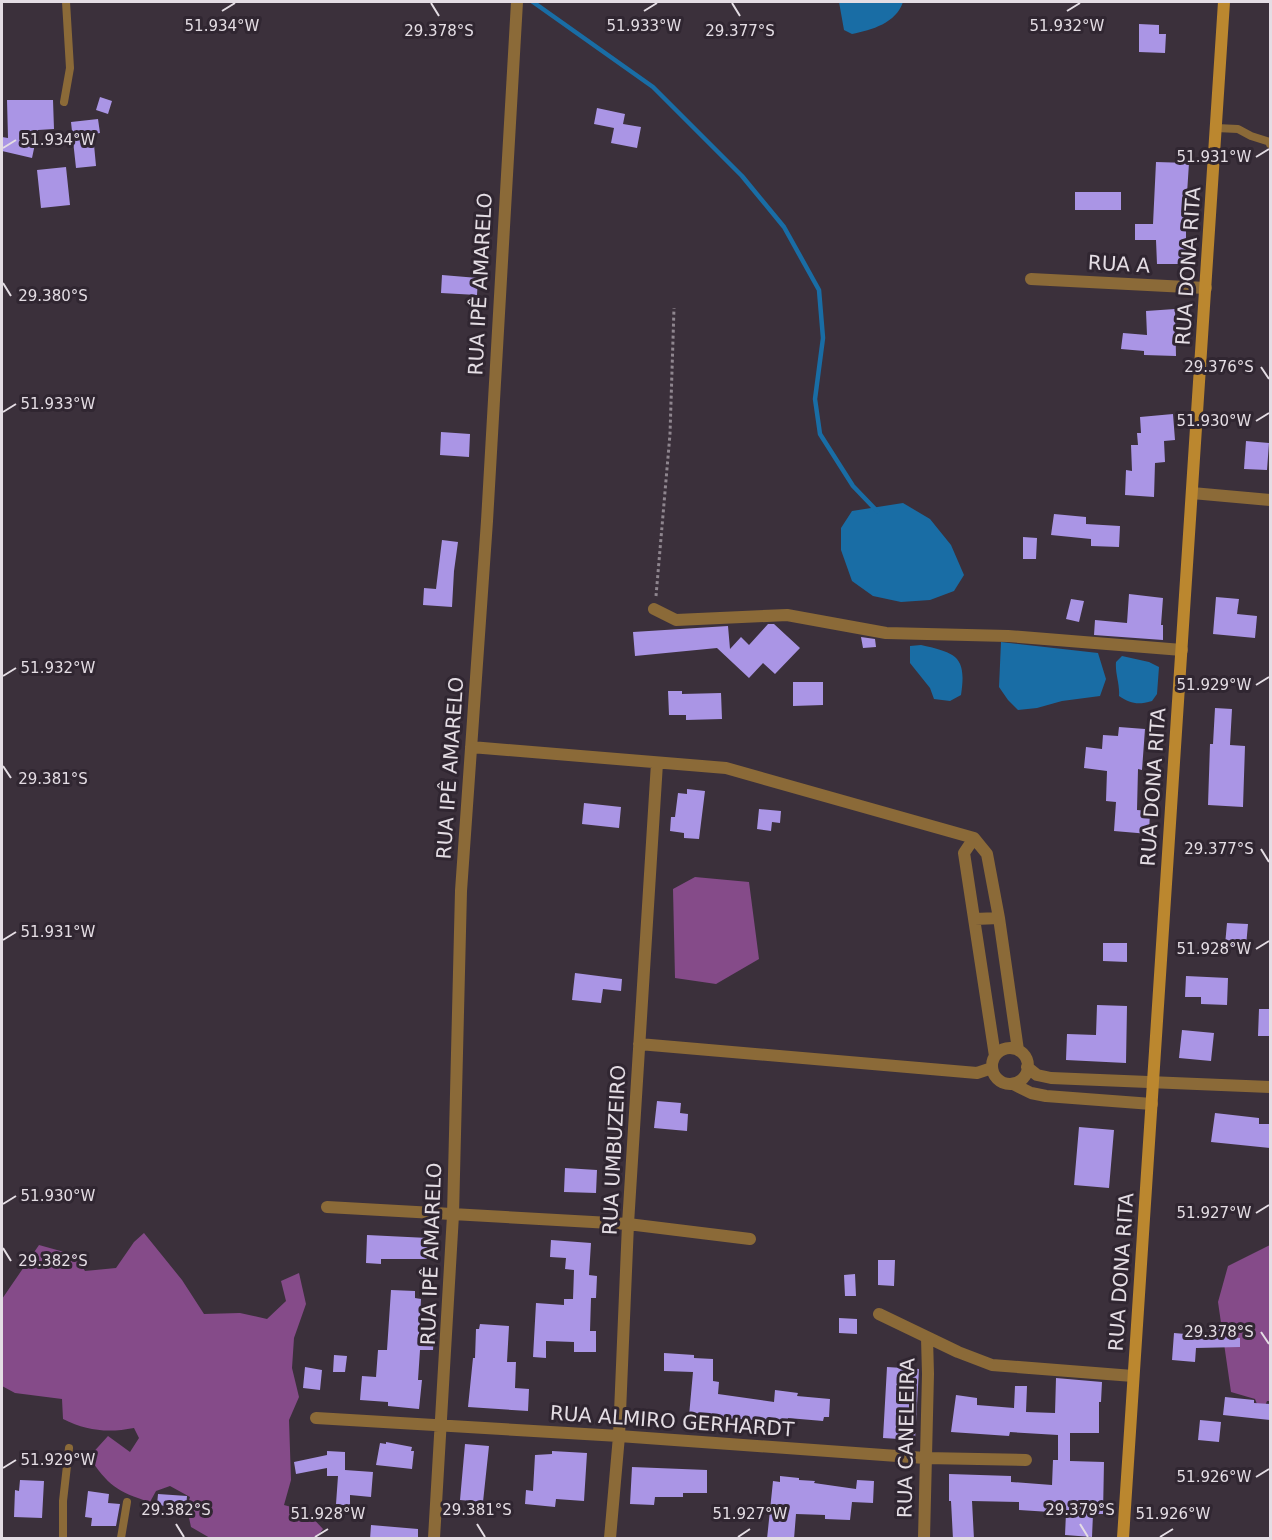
<svg xmlns="http://www.w3.org/2000/svg" width="1272" height="1540" font-family="'DejaVu Sans',sans-serif">
  <style>
    .forest { fill: #854b89 }
    .water { fill: #196da5 }
    .lines { fill: none; stroke-linecap: round; stroke-linejoin: round }
    .stream { stroke: #196da5; stroke-width: 4.5 }
    .building { fill: #aa95e5 }
    .path { stroke: #8f868f; stroke-width: 3; stroke-dasharray: 3 3; stroke-linecap: butt }
    .lane { stroke: #8b6a38; stroke-width: 8 }
    .street { stroke: #8b6a38; stroke-width: 12 }
    .secondary { stroke: #bb872f; stroke-width: 12 }
    .ticks { fill: none; stroke: #e4dde4; stroke-width: 2 }
    .labels { text-anchor: middle; stroke-width: 6; stroke-linejoin: round; paint-order: stroke }
    .street-label { font-size: 20px; fill: #e4dde4; stroke: #302631 }
    .ticks-label { font-size: 15px; text-anchor: middle; fill: #e4dde4; stroke: #302631; stroke-width: 6; stroke-linejoin: round; paint-order: stroke }
  </style>
  <rect width="100%" height="100%" fill="#3b303b"/>
  <!-- forest -->
  <path class="forest" d="M 695,877 L 749,882 L 759,959 L 716,984 L 675,978 L 673,889 Z
    M 144,1233 L 182,1280 L 204,1314 L 240,1313 L 267,1319 L 286,1301 L 281,1281 L 299,1273 L 306,1304 L 294,1338 L 292,1368 L 299,1397 L 289,1420 L 291,1480 L 284,1505 L 306,1511 L 323,1529 L 316,1538 L 210,1538 L 191,1527 L 187,1508 L 190,1497 L 170,1486 L 156,1491 L 150,1502 C 117,1492 108,1485 89,1457 L 108,1436 L 130,1452 L 139,1438 L 134,1428 C 108,1433 87,1431 63,1419 L 62,1399 L 15,1393 L 2,1386 L 2,1299 L 39,1245 L 75,1255 L 85,1271 L 116,1268 L 134,1242 Z
    M 1270,1245 L 1270,1401 L 1267,1401 L 1263,1411 L 1260,1412 L 1255,1399 L 1231,1392 L 1218,1302 L 1228,1266 Z"/>
  <!-- water -->
  <path class="water" d="M 839,2 L 903,2 C 896,23 872,30 852,34 L 844,30 Z
    M 903,503 L 930,519 L 951,545 L 964,575 L 954,591 L 930,600 L 901,602 L 873,596 L 852,581 L 841,550 L 841,528 L 852,511 Z
    M 1001,642 L 1098,653 L 1106,679 L 1100,696 L 1062,701 L 1037,708 L 1018,710 L 1008,700 L 999,687 Z
    M 921,645 C 956,653 967,656 961,695 L 950,701 L 934,699 L 930,688 L 910,663 L 910,646 Z
    M 1122,656 L 1149,662 L 1159,667 L 1157,694 L 1152,701 C 1138,705 1131,704 1119,696 C 1120,684 1115,674 1116,662 Z"/>
  <g class="lines">
    <!-- stream -->
    <path class="stream" d="M 533,2 L 653,87 L 742,176 L 784,227 L 819,290 L 823,338 L 815,399 L 820,434 L 853,486 L 877,511"/>
  </g>
  <!-- building -->
  <path class="building" d="M 1139,24 L 1159,25 L 1159,34 L 1166,34 L 1165,53 L 1139,52 Z
    M 100,97 L 112,101 L 108,114 L 96,110 Z
    M 7,100 L 53,100 L 54,129 L 38,130 L 32,158 L 2,151 L 2,137 L 8,138 Z
    M 597,108 L 625,114 L 623,124 L 641,127 L 637,148 L 611,143 L 614,128 L 594,124 Z
    M 98,119 L 100,133 L 93,134 L 96,166 L 76,168 L 71,122 Z
    M 1156,162 L 1189,163 L 1186,209 L 1186,264 L 1157,264 L 1156,240 L 1135,240 L 1135,224 L 1153,224 Z
    M 66,167 L 70,205 L 41,208 L 37,170 Z
    M 1075,192 L 1121,192 L 1121,210 L 1075,210 Z
    M 442,275 L 478,278 L 477,295 L 441,293 Z
    M 1175,309 L 1176,356 L 1144,355 L 1144,351 L 1121,349 L 1123,333 L 1147,335 L 1146,311 Z
    M 1173,414 L 1175,440 L 1164,441 L 1165,462 L 1155,463 L 1154,497 L 1125,495 L 1126,470 L 1132,471 L 1131,445 L 1138,445 L 1137,433 L 1141,433 L 1140,417 Z
    M 441,432 L 470,434 L 469,457 L 440,455 Z
    M 1246,441 L 1269,443 L 1267,470 L 1244,469 Z
    M 1054,514 L 1086,517 L 1086,524 L 1120,526 L 1119,547 L 1091,546 L 1091,539 L 1051,535 Z
    M 1023,537 L 1037,538 L 1036,559 L 1023,559 Z
    M 442,540 L 458,542 L 454,571 L 452,607 L 423,605 L 424,588 L 436,589 Z
    M 1129,594 L 1163,598 L 1161,625 L 1163,625 L 1163,640 L 1094,635 L 1095,620 L 1127,623 Z
    M 1216,597 L 1239,599 L 1237,614 L 1257,616 L 1255,638 L 1213,634 Z
    M 1071,599 L 1084,601 L 1079,622 L 1066,619 Z
    M 768,624 L 774,624 L 800,648 L 775,674 L 763,663 L 749,678 L 717,648 L 635,656 L 633,632 L 728,626 L 730,649 L 741,637 L 749,645 Z
    M 861,637 L 875,639 L 876,647 L 863,648 Z
    M 793,682 L 823,682 L 823,705 L 793,706 Z
    M 668,691 L 682,691 L 682,694 L 721,693 L 722,719 L 686,720 L 686,715 L 669,715 Z
    M 1215,708 L 1232,709 L 1230,745 L 1245,746 L 1243,807 L 1208,805 L 1210,744 L 1213,744 Z
    M 1119,727 L 1145,729 L 1142,770 L 1138,769 L 1137,810 L 1150,811 L 1149,834 L 1114,831 L 1116,802 L 1106,801 L 1107,771 L 1084,768 L 1086,747 L 1102,749 L 1103,735 L 1118,736 Z
    M 687,789 L 705,791 L 699,839 L 684,838 L 684,833 L 670,831 L 671,817 L 675,817 L 678,793 L 687,794 Z
    M 584,803 L 621,807 L 619,828 L 582,824 Z
    M 759,809 L 781,811 L 780,823 L 772,822 L 771,831 L 757,829 Z
    M 1227,923 L 1248,924 L 1246,946 L 1225,945 Z
    M 1103,943 L 1127,943 L 1127,962 L 1103,961 Z
    M 575,973 L 622,979 L 621,991 L 603,989 L 601,1003 L 572,1000 Z
    M 1186,976 L 1228,978 L 1227,1005 L 1201,1004 L 1201,997 L 1185,997 Z
    M 1097,1005 L 1127,1006 L 1126,1063 L 1066,1060 L 1067,1034 L 1096,1035 Z
    M 1259,1009 L 1270,1009 L 1270,1036 L 1258,1036 Z
    M 1182,1030 L 1214,1033 L 1211,1061 L 1179,1058 Z
    M 657,1101 L 681,1103 L 680,1113 L 688,1114 L 687,1131 L 654,1128 Z
    M 1215,1113 L 1259,1118 L 1259,1124 L 1270,1124 L 1270,1148 L 1211,1142 Z
    M 1079,1127 L 1114,1130 L 1109,1188 L 1074,1185 Z
    M 565,1168 L 597,1170 L 596,1193 L 564,1192 Z
    M 367,1235 L 428,1238 L 427,1259 L 381,1259 L 381,1264 L 366,1263 Z
    M 551,1240 L 591,1243 L 589,1275 L 597,1276 L 596,1298 L 591,1298 L 590,1331 L 596,1331 L 596,1352 L 574,1352 L 574,1342 L 546,1341 L 546,1358 L 533,1357 L 536,1303 L 564,1305 L 564,1299 L 573,1299 L 574,1270 L 565,1269 L 566,1258 L 550,1257 Z
    M 878,1260 L 895,1260 L 894,1286 L 878,1285 Z
    M 855,1274 L 856,1296 L 845,1296 L 844,1275 Z
    M 391,1290 L 415,1291 L 415,1298 L 421,1299 L 419,1336 L 434,1337 L 433,1350 L 420,1350 L 418,1380 L 422,1380 L 419,1409 L 388,1406 L 388,1402 L 360,1400 L 362,1376 L 376,1377 L 378,1350 L 387,1350 Z
    M 839,1318 L 857,1319 L 857,1334 L 839,1333 Z
    M 480,1324 L 509,1326 L 507,1362 L 516,1362 L 515,1388 L 529,1389 L 528,1411 L 468,1407 L 473,1358 L 475,1358 L 476,1329 L 479,1329 Z
    M 1208,1325 L 1221,1325 L 1221,1337 L 1240,1338 L 1240,1347 L 1196,1348 L 1195,1362 L 1172,1360 L 1174,1333 L 1208,1336 Z
    M 664,1353 L 694,1355 L 694,1358 L 713,1359 L 713,1381 L 719,1382 L 718,1394 L 774,1402 L 775,1390 L 798,1393 L 797,1396 L 830,1399 L 829,1417 L 824,1417 L 823,1421 L 788,1418 L 788,1422 L 689,1416 L 693,1372 L 664,1371 Z
    M 334,1355 L 347,1356 L 345,1372 L 333,1372 Z
    M 305,1367 L 322,1370 L 320,1390 L 303,1388 Z
    M 887,1367 L 919,1369 L 915,1440 L 883,1438 Z
    M 1056,1378 L 1102,1382 L 1101,1402 L 1099,1402 L 1099,1433 L 1070,1433 L 1070,1461 L 1104,1462 L 1103,1514 L 1093,1514 L 1092,1537 L 1065,1535 L 1066,1513 L 1019,1510 L 1019,1502 L 972,1501 L 974,1539 L 953,1539 L 951,1501 L 949,1501 L 949,1474 L 1011,1476 L 1011,1482 L 1052,1485 L 1053,1460 L 1058,1460 L 1058,1435 L 1010,1432 L 1009,1436 L 951,1432 L 956,1395 L 977,1398 L 977,1405 L 1014,1408 L 1015,1386 L 1027,1386 L 1026,1412 L 1055,1413 Z
    M 1225,1397 L 1254,1400 L 1254,1403 L 1270,1404 L 1270,1420 L 1223,1415 Z
    M 1200,1420 L 1221,1422 L 1219,1442 L 1198,1440 Z
    M 386,1442 L 412,1447 L 411,1451 L 414,1451 L 412,1469 L 376,1465 L 380,1443 L 386,1444 Z
    M 465,1444 L 489,1446 L 483,1502 L 460,1500 Z
    M 327,1451 L 345,1452 L 345,1470 L 373,1472 L 371,1497 L 350,1495 L 350,1506 L 336,1504 L 338,1476 L 327,1476 L 327,1468 L 296,1474 L 294,1462 L 327,1455 Z
    M 552,1451 L 587,1453 L 584,1501 L 556,1499 L 555,1507 L 525,1504 L 526,1490 L 533,1491 L 535,1455 L 552,1454 Z
    M 632,1467 L 707,1470 L 707,1493 L 683,1493 L 683,1497 L 655,1497 L 654,1505 L 630,1504 Z
    M 780,1476 L 799,1478 L 799,1480 L 815,1481 L 814,1483 L 856,1489 L 857,1480 L 874,1481 L 873,1503 L 852,1502 L 850,1520 L 825,1519 L 825,1515 L 796,1514 L 794,1539 L 767,1539 L 773,1481 L 780,1482 Z
    M 20,1480 L 44,1481 L 42,1518 L 14,1517 L 15,1490 L 19,1491 Z
    M 88,1491 L 109,1494 L 108,1503 L 120,1504 L 116,1526 L 91,1526 L 92,1518 L 85,1517 Z
    M 158,1494 L 187,1496 L 186,1508 L 157,1505 Z
    M 371,1525 L 418,1529 L 418,1539 L 370,1539 Z"/>
  <g class="lines">
    <!-- path -->
    <path class="path" d="M 656,596 L 670,434 L 674,308"/>
    <!-- lane -->
    <path class="lane" d="M 64,102 L 70,68 L 66,2
      M 1216,128 L 1238,129 L 1251,136 L 1270,142 L 1270,144
      M 63,1538 L 63,1501 L 69,1448
      M 121,1538 L 127,1502"/>
    <!-- street -->
    <path class="street" d="M 1031,279 L 1206,288
      M 1192,493 L 1270,500
      M 654,609 L 676,620 L 787,615 L 886,633 L 1008,636 L 1182,650
      M 471,747 L 726,768 L 974,838 L 987,854 L 999,918 L 1018,1050
      M 974,838 L 964,853 L 995,1056
      M 975,919 L 999,918
      M 639,1044 L 977,1073 L 992,1068
      M992 1066a18 18 0 1 1 36 0a18 18 0 1 1-36 0Z
      M 1027,1067 L 1037,1075 L 1051,1078 L 1270,1087
      M 1013,1084 L 1031,1093 L 1046,1096 L 1152,1104
      M 327,1207 L 628,1224 L 750,1239
      M 879,1314 L 958,1352 L 992,1365 L 1133,1376
      M 316,1418 L 619,1436 L 925,1458 L 1026,1460
      M 434,1538 L 453,1215 L 461,891 L 487,521 L 517,2
      M 610,1538 L 619,1436 L 628,1224 L 657,763
      M 924,1538 L 928,1374 L 927,1338"/>
    <!-- secondary -->
    <path class="secondary" d="M 1123,1538 L 1224,2"/>
  </g>
  <!-- ticks -->
  <path class="ticks" d="M 431,3 L 439,16M 732,3 L 740,16M 222,11 L 235,3M 644,11 L 657,3M 1067,11 L 1080,3M 3,148 L 16,140M 1256,157 L 1269,149M 3,283 L 11,296M 1261,367 L 1269,379M 3,412 L 16,404M 1256,421 L 1269,413M 3,676 L 16,668M 1256,685 L 1269,677M 3,766 L 11,778M 1261,849 L 1269,862M 3,940 L 16,932M 1256,949 L 1269,941M 3,1204 L 16,1196M 1256,1213 L 1269,1205M 3,1248 L 11,1261M 1261,1332 L 1269,1344M 3,1468 L 16,1460M 1256,1477 L 1269,1469M 176,1524 L 184,1537M 477,1524 L 485,1537M 1080,1524 L 1088,1537M 315,1537 L 328,1529M 738,1537 L 750,1529M 1160,1537 L 1173,1529"/>
  <g class="labels">
    <!-- street labels -->
    <g class="street-label">
      <text transform="translate(1119 264) rotate(3)" y="7">RUA A</text>
      <text transform="translate(1188 266) rotate(-86)" y="7">RUA DONA RITA</text>
      <text transform="translate(480 284) rotate(-87)" y="7">RUA IPÊ AMARELO</text>
      <text transform="translate(450 768) rotate(-86)" y="7">RUA IPÊ AMARELO</text>
      <text transform="translate(1153 787) rotate(-86)" y="7">RUA DONA RITA</text>
      <text transform="translate(614 1150) rotate(-87)" y="7">RUA UMBUZEIRO</text>
      <text transform="translate(431 1254) rotate(-88)" y="7">RUA IPÊ AMARELO</text>
      <text transform="translate(1121 1272) rotate(-86)" y="7">RUA DONA RITA</text>
      <text transform="translate(672 1421) rotate(4)" y="7">RUA ALMIRO GERHARDT</text>
      <text transform="translate(906 1438) rotate(-89)" y="7">RUA CANELEIRA</text>
    </g>
  </g>
  <g class="ticks-label">
    <text x="222" y="31">51.934°W</text>
    <text x="644" y="31">51.933°W</text>
    <text x="1067" y="31">51.932°W</text>
    <text x="439" y="36">29.378°S</text>
    <text x="740" y="36">29.377°S</text>
    <text x="58" y="145">51.934°W</text>
    <text x="1214" y="162">51.931°W</text>
    <text x="53" y="301">29.380°S</text>
    <text x="1219" y="372">29.376°S</text>
    <text x="58" y="409">51.933°W</text>
    <text x="1214" y="426">51.930°W</text>
    <text x="58" y="673">51.932°W</text>
    <text x="1214" y="690">51.929°W</text>
    <text x="53" y="784">29.381°S</text>
    <text x="1219" y="854">29.377°S</text>
    <text x="58" y="937">51.931°W</text>
    <text x="1214" y="954">51.928°W</text>
    <text x="58" y="1201">51.930°W</text>
    <text x="1214" y="1218">51.927°W</text>
    <text x="53" y="1266">29.382°S</text>
    <text x="1219" y="1337">29.378°S</text>
    <text x="58" y="1465">51.929°W</text>
    <text x="1214" y="1482">51.926°W</text>
    <text x="176" y="1515">29.382°S</text>
    <text x="477" y="1515">29.381°S</text>
    <text x="1080" y="1515">29.379°S</text>
    <text x="328" y="1519">51.928°W</text>
    <text x="750" y="1519">51.927°W</text>
    <text x="1173" y="1519">51.926°W</text>
  </g>
  <!-- border -->
  <rect width="1272" height="1540" fill="none" stroke="#e4dde4" stroke-width="6"/>
</svg>
